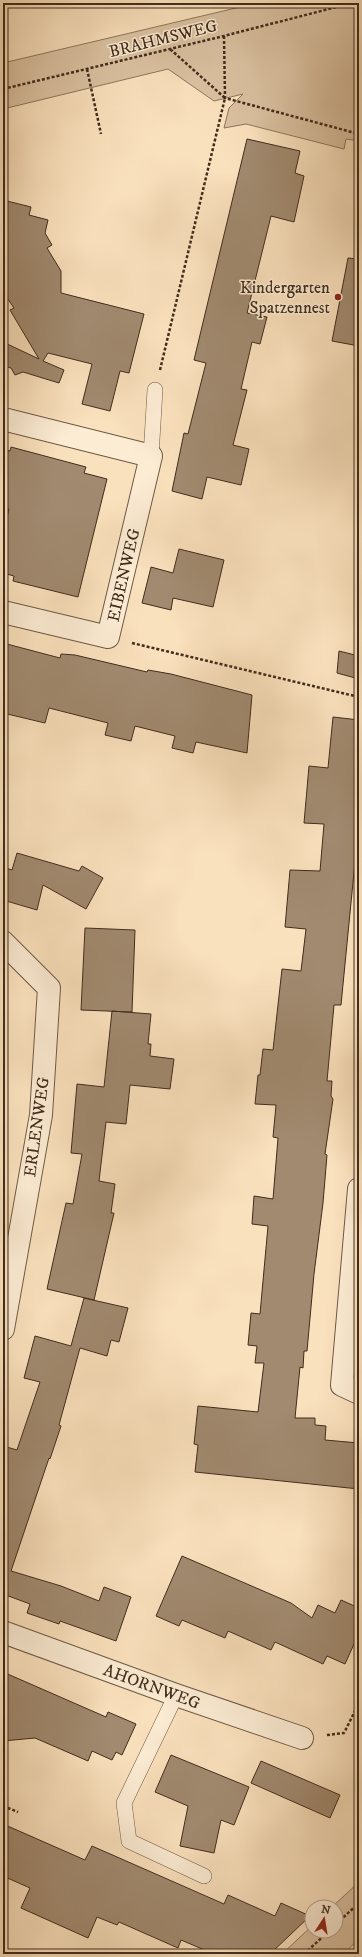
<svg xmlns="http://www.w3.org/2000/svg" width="362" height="1957" font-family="'IM FELL DW Pica',serif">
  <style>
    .green { fill: #dbc2a2; stroke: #8e775f }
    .building { fill: #a18a70; stroke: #412c1c }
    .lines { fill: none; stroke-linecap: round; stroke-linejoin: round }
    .lane-casing { stroke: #6f5944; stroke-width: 16 }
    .street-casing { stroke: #6f5944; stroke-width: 24 }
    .path { stroke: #412c1c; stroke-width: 2.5; stroke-dasharray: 3 2; stroke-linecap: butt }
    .lane { stroke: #fcecd4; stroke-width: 15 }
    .street { stroke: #fcecd4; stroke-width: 22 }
    .poi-dot { fill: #8f2418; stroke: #fcecd4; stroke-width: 1.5 }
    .labels { text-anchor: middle; stroke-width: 3; stroke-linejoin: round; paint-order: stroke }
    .street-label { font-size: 17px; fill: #412c1c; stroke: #fcecd4 }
    .poi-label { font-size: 17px; fill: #412c1c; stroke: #fcecd4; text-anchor: end }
  </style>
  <rect width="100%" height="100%" fill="#fae1bd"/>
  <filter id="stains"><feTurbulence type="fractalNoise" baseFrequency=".005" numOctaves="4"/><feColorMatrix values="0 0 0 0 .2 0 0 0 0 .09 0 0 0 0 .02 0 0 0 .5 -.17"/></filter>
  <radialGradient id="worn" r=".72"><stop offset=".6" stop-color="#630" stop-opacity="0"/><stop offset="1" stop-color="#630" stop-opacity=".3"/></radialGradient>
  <!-- green -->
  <path class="green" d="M 257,3 L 359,3 L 359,141 L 346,139 L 344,149 L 246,124 L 224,128 L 229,108 L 243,94 L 214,101 L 168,69 L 3,109 L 3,63 Z
    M 359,1882 L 359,1939 L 343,1954 L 282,1954 L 312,1926 L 312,1931 L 336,1931 L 336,1907 L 332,1907 Z"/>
  <!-- building -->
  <path class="building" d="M 247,139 L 300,151 L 295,173 L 304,176 L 294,222 L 271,216 L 247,313 L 267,317 L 260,344 L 252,342 L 241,389 L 247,390 L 233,445 L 249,449 L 241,485 L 207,477 L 202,499 L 172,491 L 184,433 L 188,434 L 206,363 L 194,360 Z
    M 3,200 L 31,207 L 29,215 L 48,220 L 45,233 L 52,245 L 47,248 L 61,271 L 61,293 L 144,314 L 129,373 L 120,371 L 110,411 L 82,404 L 92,364 L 48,353 L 43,361 L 64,370 L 59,383 L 23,372 L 15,375 L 11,368 L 3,366 L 3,342 L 39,359 L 10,310 L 14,308 L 3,292 Z
    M 348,258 L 359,259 L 359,346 L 332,341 Z
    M 11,447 L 86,467 L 84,473 L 107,479 L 78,597 L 13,581 L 14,576 L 3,573 L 3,534 L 9,509 L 3,508 L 3,450 L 10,451 Z
    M 179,549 L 224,560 L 213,607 L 173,598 L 171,610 L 142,603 L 151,567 L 173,573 Z
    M 3,643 L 60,658 L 61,654 L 75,655 L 147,672 L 148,670 L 171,674 L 252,695 L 247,753 L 196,742 L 193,753 L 172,748 L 175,736 L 135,726 L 131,741 L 105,735 L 108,723 L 49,708 L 45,723 L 3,713 Z
    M 339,651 L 359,656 L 359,679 L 337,673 Z
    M 333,717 L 359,720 L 359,821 L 341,1005 L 334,1005 L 327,1081 L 332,1081 L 331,1096 L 333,1099 L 325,1154 L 327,1155 L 323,1203 L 314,1274 L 307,1351 L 304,1351 L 303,1368 L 300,1367 L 295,1418 L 315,1418 L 315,1425 L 326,1426 L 325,1440 L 359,1443 L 359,1489 L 195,1472 L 198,1445 L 194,1444 L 198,1406 L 258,1412 L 264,1363 L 255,1363 L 257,1346 L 248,1345 L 251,1313 L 260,1314 L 268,1226 L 252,1224 L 254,1196 L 273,1199 L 278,1138 L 273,1137 L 276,1105 L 255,1104 L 258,1075 L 260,1075 L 263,1049 L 273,1050 L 282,969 L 301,971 L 306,929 L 285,927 L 290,870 L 320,871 L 324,824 L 304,823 L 309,766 L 328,768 Z
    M 17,853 L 79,871 L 82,866 L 103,878 L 86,909 L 43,885 L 37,910 L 3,900 L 3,867 L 12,870 Z
    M 85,928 L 135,930 L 132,1012 L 81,1010 Z
    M 112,1011 L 151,1014 L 148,1044 L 151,1044 L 150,1056 L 174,1059 L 170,1089 L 130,1085 L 126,1124 L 106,1122 L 99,1181 L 115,1184 L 111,1213 L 114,1213 L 94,1300 L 47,1289 L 66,1203 L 73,1204 L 82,1154 L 71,1153 L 77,1084 L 104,1087 Z
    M 84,1298 L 128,1308 L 119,1342 L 111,1340 L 107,1356 L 80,1348 L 59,1425 L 61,1426 L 50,1459 L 49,1458 L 11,1571 L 61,1586 L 99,1601 L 104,1587 L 131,1597 L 116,1641 L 60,1621 L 59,1624 L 27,1613 L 30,1604 L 3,1594 L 3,1446 L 17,1450 L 40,1382 L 24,1378 L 35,1336 L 71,1346 Z
    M 182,1556 L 291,1603 L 312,1618 L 318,1605 L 335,1613 L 341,1600 L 359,1608 L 359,1633 L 345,1664 L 327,1656 L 323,1664 L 275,1642 L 271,1650 L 228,1631 L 225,1638 L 182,1620 L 179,1626 L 156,1616 Z
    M 3,1672 L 106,1717 L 108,1712 L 136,1724 L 122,1755 L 116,1752 L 112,1760 L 92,1751 L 88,1761 L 35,1738 L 3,1741 Z
    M 171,1755 L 249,1787 L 234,1825 L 221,1820 L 214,1853 L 180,1846 L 188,1806 L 155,1792 Z
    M 261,1761 L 340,1795 L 330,1818 L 251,1783 Z
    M 3,1824 L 85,1860 L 92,1846 L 224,1904 L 228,1895 L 275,1916 L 281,1903 L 310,1916 L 270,1954 L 214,1954 L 181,1940 L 178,1948 L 119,1922 L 117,1925 L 97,1917 L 88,1938 L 21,1908 L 30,1888 L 3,1876 Z"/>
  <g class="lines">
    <!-- lane casing -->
    <g class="lane-casing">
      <path id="lane" d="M 151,456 L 155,390
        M 176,1695 L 124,1803 L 129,1841 L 204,1876"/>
    </g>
    <!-- street casing -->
    <g class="street-casing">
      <path id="street" d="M 3,419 L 151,456 L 108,637 L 3,612
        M 3,942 L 49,988 L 41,1115 L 3,1329
        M 359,1189 L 342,1385 L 359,1393
        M 3,1632 L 176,1695 L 302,1738"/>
    </g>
    <!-- path -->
    <path class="path" d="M 224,36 L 225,98 L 359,134
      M 87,69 L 101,134
      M 3,89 L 224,36 L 352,3
      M 160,370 L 225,98 L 170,49
      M 132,643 L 359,697
      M 327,1735 L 344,1733 L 359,1703
      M 3,1806 L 18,1812
      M 336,1924 L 359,1903
      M 304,1954 L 329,1931"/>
    <!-- lane -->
    <use href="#lane" class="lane"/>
    <!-- street -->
    <use href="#street" class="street"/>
  </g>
  <!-- markers -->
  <circle class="poi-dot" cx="338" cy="297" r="4"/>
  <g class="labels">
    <!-- street labels -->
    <g class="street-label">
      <text transform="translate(163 38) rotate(-14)" y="6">BRAHMSWEG</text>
      <text transform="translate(123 575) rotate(-77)" y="6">EIBENWEG</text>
      <text transform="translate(36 1127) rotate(-82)" y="6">ERLENWEG</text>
      <text transform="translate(152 1686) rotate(20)" y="6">AHORNWEG</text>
    </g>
    <!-- poi labels -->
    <g class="poi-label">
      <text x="330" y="293">Kindergarten<tspan x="330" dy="20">Spatzennest</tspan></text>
    </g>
  </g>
  <!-- margin -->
  <rect width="362" height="1957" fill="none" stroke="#fae1bd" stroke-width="16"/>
  <rect x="4" y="4" width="354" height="1949" fill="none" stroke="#412c1c" stroke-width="2"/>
  <rect x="8" y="8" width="346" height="1941" fill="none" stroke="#412c1c"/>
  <!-- north arrow -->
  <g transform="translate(324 1919) rotate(12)"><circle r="19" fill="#fcecd4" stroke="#b19f8a"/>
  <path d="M0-3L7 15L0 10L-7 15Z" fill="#8f2418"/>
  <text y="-6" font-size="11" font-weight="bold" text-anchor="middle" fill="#412c1c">N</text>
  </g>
  <rect width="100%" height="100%" filter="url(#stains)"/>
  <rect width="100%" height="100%" fill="url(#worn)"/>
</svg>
